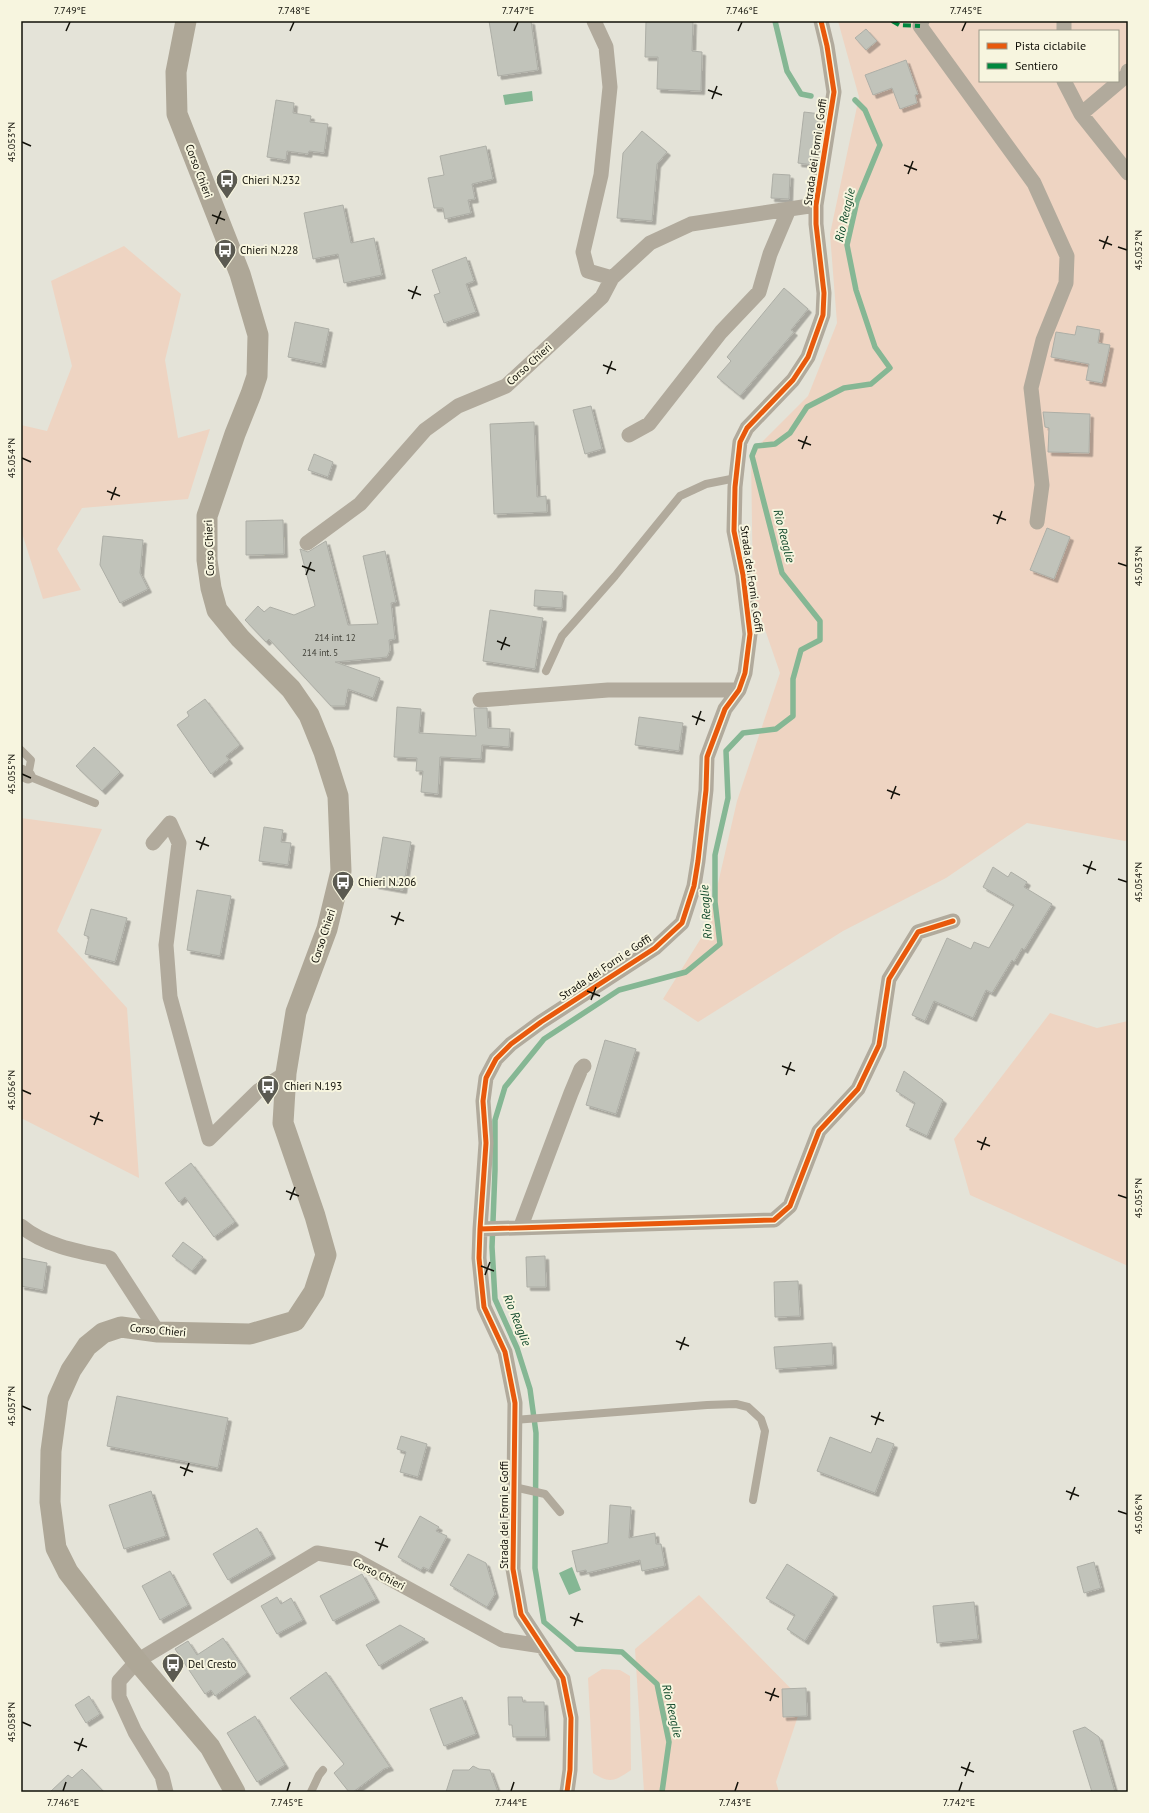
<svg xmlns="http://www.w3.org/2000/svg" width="1149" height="1813" font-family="'PT Sans',sans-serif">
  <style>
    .green { fill: #eed4c2; fill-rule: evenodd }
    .water { fill: #85b794 }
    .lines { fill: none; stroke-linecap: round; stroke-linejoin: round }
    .stream { stroke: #85b794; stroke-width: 5.5 }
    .building { fill: #c1c3ba; stroke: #adaea6; filter: url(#shadow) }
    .service { stroke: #b1aa9c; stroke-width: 8 }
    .minor { stroke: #b1aa9c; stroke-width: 15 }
    .secondary { stroke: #aea797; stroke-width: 21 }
    .quiet { stroke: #00873e; stroke-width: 4; stroke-dasharray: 8 4; stroke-linecap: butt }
    .cycleway-casing { stroke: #f7f5df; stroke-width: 8 }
    .cycleway { stroke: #e8590c; stroke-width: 5 }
    .ticks { fill: none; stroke: #111008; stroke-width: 1.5 }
    .labels { text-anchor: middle; stroke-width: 4; stroke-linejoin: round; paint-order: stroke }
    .number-label { font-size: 9px; fill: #3d3d34 }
    .street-label { font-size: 11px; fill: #111008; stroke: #f7f5df }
    .poi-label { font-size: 11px; fill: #111008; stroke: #f7f5df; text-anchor: start }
    .water-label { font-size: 12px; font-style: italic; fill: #0e4729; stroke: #f7f5df }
    .neatline { fill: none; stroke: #111008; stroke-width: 1.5 }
    .ticks-label { font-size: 10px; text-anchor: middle; fill: #111008 }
  </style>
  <defs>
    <filter id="shadow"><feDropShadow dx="3.5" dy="3.5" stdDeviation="0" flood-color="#0004"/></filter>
  </defs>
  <rect width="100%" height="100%" fill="#e4e3d8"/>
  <!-- green -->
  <path class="green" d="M 838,21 L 1128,21 L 1128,840 L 1125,841 L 1027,823 L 946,878 L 843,931 L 698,1022 L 663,999 L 708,927 L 737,801 L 780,673 L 753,595 L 751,453 L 808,396 L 837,323 L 830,234 L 859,97 ZM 980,31 L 1118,31 L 1118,81 L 980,81 Z
    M 124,246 L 181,294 L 165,360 L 178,438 L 210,429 L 188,499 L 82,508 L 57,549 L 81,590 L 43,599 L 21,530 L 21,425 L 47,431 L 72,366 L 51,281 Z
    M 21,818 L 102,829 L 57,931 L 127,1008 L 139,1178 L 21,1118 Z
    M 1050,1013 L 1097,1028 L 1128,1021 L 1128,1266 L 970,1195 L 954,1139 Z
    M 699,1595 L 803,1701 L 776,1782 L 779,1792 L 644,1792 L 635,1649 Z
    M 602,1669 L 620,1670 L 630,1676 L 631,1770 C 615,1781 610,1784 593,1773 L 588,1678 Z"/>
  <!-- water -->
  <path class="water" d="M 532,91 L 533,101 L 505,105 L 503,95 Z
    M 572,1567 L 581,1590 L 569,1595 L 559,1573 Z"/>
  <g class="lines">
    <!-- stream -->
    <path class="stream" d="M 775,21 L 787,71 L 801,94 L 811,96
      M 662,1792 L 669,1742 L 657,1684 L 622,1652 L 576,1649 L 544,1622 L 535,1568 L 536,1433 L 530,1389 L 517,1348 L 495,1299 L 492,1247 L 495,1170 L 495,1120 L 505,1087 L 544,1039 L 619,990 L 686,972 L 720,944 L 715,902 L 715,855 L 728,798 L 726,751 L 743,733 L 776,729 L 793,716 L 793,679 L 801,650 L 820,640 L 820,621 L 782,573 L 752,456 L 756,446 L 775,444 L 790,433 L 807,407 L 844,388 L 871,384 L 890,368 L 875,347 L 856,290 L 847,245 L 857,201 L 880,145 L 865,110 L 855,100"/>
  </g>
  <!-- building -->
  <path class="building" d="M 489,21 L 531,21 L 538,70 L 498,76 Z
    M 646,21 L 693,21 L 692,51 L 702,52 L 701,91 L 657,89 L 658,57 L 645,57 Z
    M 866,29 L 877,41 L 866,50 L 855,38 Z
    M 906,60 L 918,94 L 915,95 L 917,103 L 900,109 L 892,88 L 873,95 L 865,75 Z
    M 276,100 L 294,103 L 293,113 L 311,116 L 310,122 L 328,124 L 324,153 L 309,151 L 308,154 L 287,151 L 286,160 L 267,157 Z
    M 804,112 L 821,114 L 813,165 L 798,163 Z
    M 642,131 L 667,152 L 657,164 L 652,221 L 617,218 L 623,153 Z
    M 486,146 L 493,179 L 472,184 L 475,199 L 468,200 L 471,213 L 445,219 L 443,208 L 434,208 L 428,178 L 444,175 L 440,156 Z
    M 773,174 L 790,175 L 789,199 L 771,198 Z
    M 343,205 L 351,243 L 374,238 L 382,275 L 344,283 L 338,254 L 313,259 L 304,213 Z
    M 466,257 L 474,281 L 466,284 L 476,312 L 444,323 L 434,295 L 440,293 L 432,270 Z
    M 784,288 L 808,309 L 791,330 L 794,332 L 740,396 L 717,377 L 731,361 L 727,357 Z
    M 295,322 L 329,329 L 322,364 L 288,357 Z
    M 1077,326 L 1100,330 L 1098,343 L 1110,345 L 1102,383 L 1086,380 L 1089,364 L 1051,357 L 1056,332 L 1075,335 Z
    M 591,406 L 602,449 L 585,454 L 573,410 Z
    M 1043,412 L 1090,414 L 1089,453 L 1048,452 L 1049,428 L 1045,427 Z
    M 534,422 L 537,497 L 546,496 L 547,512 L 494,514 L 490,424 Z
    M 314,454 L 333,462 L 328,477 L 308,470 Z
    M 283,520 L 284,554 L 246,555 L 246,521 Z
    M 1047,528 L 1070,537 L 1054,579 L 1030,570 Z
    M 103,536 L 143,540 L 140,573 L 148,589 L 120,603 L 100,565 Z
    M 326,541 L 348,625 L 378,624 L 363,556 L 385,551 L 396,602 L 391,603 L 395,639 L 389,640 L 390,650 L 387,657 L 335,662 L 380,678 L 373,698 L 348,689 L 345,706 L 331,706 L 269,639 L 266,642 L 245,620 L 258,606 L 264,612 L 270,607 L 294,615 L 315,606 L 300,549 L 308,552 Z
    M 535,590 L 563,592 L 562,608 L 534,606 Z
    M 490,610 L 543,618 L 535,669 L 483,661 Z
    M 205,699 L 240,745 L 226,756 L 229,760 L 211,774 L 177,725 L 189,716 L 187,712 Z
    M 397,707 L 421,709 L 419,733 L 476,736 L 474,708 L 487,708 L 488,728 L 510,729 L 509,747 L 482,745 L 481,759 L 440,757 L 438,794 L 421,792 L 423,771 L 416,771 L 417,758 L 394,757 Z
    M 639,717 L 683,723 L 679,751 L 635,745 Z
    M 94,747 L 120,772 L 102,791 L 76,766 Z
    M 264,827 L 283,830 L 281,842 L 291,843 L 288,865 L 259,861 Z
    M 383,837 L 411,842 L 403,890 L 375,885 Z
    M 993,867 L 1008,877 L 1011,872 L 1027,882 L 1024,887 L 1052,904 L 1024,950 L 1022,948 L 1014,962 L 1012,960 L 992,993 L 986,990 L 973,1018 L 934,1001 L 925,1021 L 912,1015 L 947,938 L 971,949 L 974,942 L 989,948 L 1014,905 L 983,887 Z
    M 197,890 L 231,896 L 220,956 L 187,950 Z
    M 91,909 L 127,918 L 115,962 L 85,954 L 89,937 L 84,935 Z
    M 605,1040 L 636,1049 L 616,1114 L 586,1105 Z
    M 904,1071 L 943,1100 L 927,1136 L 906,1126 L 915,1103 L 896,1091 Z
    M 191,1163 L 235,1222 L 214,1237 L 185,1197 L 179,1202 L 165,1183 Z
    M 183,1242 L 203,1257 L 192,1271 L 172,1256 Z
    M 545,1256 L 546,1287 L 527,1287 L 526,1257 Z
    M 21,1258 L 47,1263 L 43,1290 L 21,1286 Z
    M 798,1281 L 800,1316 L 775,1317 L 774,1282 Z
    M 832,1343 L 833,1365 L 776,1369 L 774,1347 Z
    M 117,1396 L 228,1418 L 218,1468 L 107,1446 Z
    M 401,1436 L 427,1444 L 418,1477 L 400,1472 L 406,1452 L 397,1449 Z
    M 830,1437 L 871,1453 L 877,1438 L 894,1444 L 875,1493 L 817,1471 Z
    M 151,1491 L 166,1536 L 124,1549 L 109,1505 Z
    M 610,1505 L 631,1507 L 629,1538 L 655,1533 L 656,1544 L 661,1544 L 665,1566 L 642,1571 L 640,1560 L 587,1573 L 586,1570 L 577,1572 L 572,1551 L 608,1543 Z
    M 420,1516 L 439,1527 L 436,1531 L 447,1536 L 429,1570 L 423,1567 L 421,1570 L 398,1557 Z
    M 257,1528 L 272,1555 L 228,1580 L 213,1554 Z
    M 468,1554 L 486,1563 L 495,1594 L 487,1607 L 450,1585 Z
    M 1094,1562 L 1101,1588 L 1084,1593 L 1077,1567 Z
    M 787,1564 L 834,1594 L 805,1641 L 787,1629 L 795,1615 L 766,1598 Z
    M 170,1571 L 188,1605 L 160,1620 L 142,1586 Z
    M 362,1574 L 376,1599 L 333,1621 L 320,1596 Z
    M 277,1597 L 281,1604 L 291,1598 L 303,1620 L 277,1634 L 261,1606 Z
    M 974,1602 L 978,1639 L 937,1643 L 933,1606 Z
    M 400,1625 L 425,1639 L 379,1666 L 366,1645 Z
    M 223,1638 L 247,1673 L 215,1696 L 211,1690 L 205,1694 L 175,1649 L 188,1641 L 197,1655 Z
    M 326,1672 L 390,1767 L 384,1769 L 353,1792 L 349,1792 L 334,1773 L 344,1764 L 290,1698 Z
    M 806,1688 L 807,1716 L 783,1717 L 782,1689 Z
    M 89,1696 L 100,1714 L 86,1723 L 75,1705 Z
    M 462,1697 L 476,1734 L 444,1746 L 430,1709 Z
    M 508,1697 L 522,1697 L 523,1702 L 544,1702 L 546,1737 L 513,1737 L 512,1725 L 509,1725 Z
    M 255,1716 L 285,1765 L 257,1782 L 227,1733 Z
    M 1085,1727 L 1099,1737 L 1115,1792 L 1092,1792 L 1073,1731 Z
    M 473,1766 L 479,1769 L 490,1770 L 498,1792 L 446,1792 L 453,1770 L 469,1770 Z
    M 82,1769 L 104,1792 L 50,1792 L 68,1775 L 72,1778 Z"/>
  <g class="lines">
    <!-- service -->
    <path class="service" d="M 546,671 L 562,636 L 615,576 L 680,496 L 706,484 L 736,478
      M 21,750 L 31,760 L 28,776 L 95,803
      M 514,1420 L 707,1405 L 736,1404 L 748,1407 L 761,1419 L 765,1431 L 753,1500
      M 514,1487 L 545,1494 L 560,1512
      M 311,1792 L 319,1775 L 323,1770"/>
    <!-- minor -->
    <path class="minor" d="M 594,21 L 606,47 L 610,87 L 601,175 L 583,252 L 588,271 L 612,278 L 650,243 L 691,224 L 816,205
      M 922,21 L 920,26 L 1034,183 L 1067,256 L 1066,283 L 1043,340 L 1031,388 L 1042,485 L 1037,522
      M 1064,31 L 1064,21
      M 1064,81 L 1081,114 L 1127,75 L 1128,71
      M 1081,114 L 1128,173
      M 629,435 L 649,424 L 721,332 L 759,292 L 770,254 L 789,209
      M 307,543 L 360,504 L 425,430 L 458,406 L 506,386 L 602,297 L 612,278
      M 480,700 L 608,690 L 739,690
      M 21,772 L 28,776
      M 153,843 L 170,823 L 179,843 L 166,945 L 170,997 L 209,1139 L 258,1091 L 286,1073
      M 21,1226 C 45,1246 80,1252 110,1258 L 158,1332
      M 521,1226 L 571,1093 L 581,1069 L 584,1066
      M 480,1229 L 774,1220 L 790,1206 L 819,1131 L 858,1089 L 879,1045 L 889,979 L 918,932 L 953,921
      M 166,1792 L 162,1776 L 135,1732 L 119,1697 L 119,1681 L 137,1661 L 317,1553 L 354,1559 L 502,1640 L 542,1646
      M 567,1792 L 570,1770 L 571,1718 L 563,1678 L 521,1614 L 513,1569 L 515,1403 L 505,1352 L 484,1307 L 479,1258 L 480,1229 L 486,1143 L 483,1101 L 486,1078 L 496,1059 L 511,1044 L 541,1022 L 655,948 L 682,923 L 694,886 L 698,861 L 706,790 L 707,757 L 725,709 L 739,690 L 745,673 L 750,634 L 743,575 L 734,531 L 735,487 L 740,442 L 747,428 L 793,380 L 808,357 L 823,315 L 824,293 L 816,224 L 816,205 L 834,92 L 827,46 L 821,21"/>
    <!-- secondary -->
    <path class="secondary" d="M 186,21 L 176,72 L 177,114 L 240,274 L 258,335 L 257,376 L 251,394 L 235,434 L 207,516 L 207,560 L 211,588 L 217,610 L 240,638 L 291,689 L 309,715 L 324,752 L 338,796 L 341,871 L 327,929 L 296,1012 L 286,1073 L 283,1123 L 315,1216 L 326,1255 L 314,1292 L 295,1321 L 250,1334 L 158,1332 L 121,1327 L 103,1333 L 87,1346 L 71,1370 L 58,1399 L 51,1451 L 50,1502 L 56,1548 L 68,1572 L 137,1661 L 210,1747 L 235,1792"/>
    <!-- quiet -->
    <path class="quiet" d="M 892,21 L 899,25 L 920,26"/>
    <!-- cycleway casing -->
    <g class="cycleway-casing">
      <path id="cycleway" d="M 480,1229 L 774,1220 L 790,1206 L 819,1131 L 858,1089 L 879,1045 L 889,979 L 918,932 L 953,921
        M 567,1792 L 570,1770 L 571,1718 L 563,1678 L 521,1614 L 513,1569 L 515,1403 L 505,1352 L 484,1307 L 479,1258 L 480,1229 L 486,1143 L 483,1101 L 486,1078 L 496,1059 L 511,1044 L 541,1022 L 655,948 L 682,923 L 694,886 L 698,861 L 706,790 L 707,757 L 725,709 L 739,690 L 745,673 L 750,634 L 743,575 L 734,531 L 735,487 L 740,442 L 747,428 L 793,380 L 808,357 L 823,315 L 824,293 L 816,224 L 816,205 L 834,92 L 827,46 L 821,21"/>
    </g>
    <!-- cycleway -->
    <use href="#cycleway" class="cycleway"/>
  </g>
  <!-- ticks -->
  <path class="ticks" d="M 66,31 L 70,22M 290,31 L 294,22M 514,31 L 518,22M 738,31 L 742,22M 962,31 L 966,22M 708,90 L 722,95M 712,99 L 717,86M 22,142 L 31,146M 904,165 L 917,170M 908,174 L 913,161M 212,215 L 225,220M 216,224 L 221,211M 1099,240 L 1112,245M 1118,247 L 1127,250M 1103,249 L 1108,236M 408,290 L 421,295M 412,299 L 417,286M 603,365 L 616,370M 607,374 L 612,361M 798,440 L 811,445M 802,449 L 807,436M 22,458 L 31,462M 107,491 L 120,496M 111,500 L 116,487M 993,515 L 1006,520M 997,524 L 1002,511M 1118,563 L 1127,566M 302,566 L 315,571M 306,575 L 311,562M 497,641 L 510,646M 501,650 L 506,637M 692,716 L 705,721M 696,725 L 701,711M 22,774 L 31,778M 887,790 L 900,795M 891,799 L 896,786M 196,841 L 209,846M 200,850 L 205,837M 1083,865 L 1096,870M 1087,874 L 1092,861M 1118,879 L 1127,882M 391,916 L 404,921M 395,925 L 400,912M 587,991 L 600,996M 591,1000 L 596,987M 782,1066 L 795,1071M 786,1075 L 791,1062M 22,1090 L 31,1094M 90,1116 L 103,1121M 94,1125 L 99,1112M 977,1141 L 990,1146M 981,1150 L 986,1137M 286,1191 L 299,1196M 1118,1195 L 1127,1198M 290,1200 L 295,1187M 481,1266 L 494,1271M 485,1275 L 490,1262M 676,1341 L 689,1346M 680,1350 L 685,1337M 22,1406 L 31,1410M 871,1416 L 884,1421M 875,1425 L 880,1412M 180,1467 L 193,1472M 184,1476 L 189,1463M 1066,1491 L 1079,1496M 1070,1500 L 1075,1487M 1118,1511 L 1127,1514M 375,1542 L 388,1547M 379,1551 L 384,1538M 570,1617 L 583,1622M 574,1626 L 579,1613M 765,1692 L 779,1697M 770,1701 L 775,1688M 22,1722 L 31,1726M 74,1742 L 87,1747M 78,1751 L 83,1738M 961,1767 L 974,1772M 965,1776 L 970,1762M 63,1791 L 66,1782M 287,1791 L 290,1782M 511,1791 L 514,1782M 735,1791 L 738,1782M 959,1791 L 962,1782"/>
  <!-- icons -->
  <defs>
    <g id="bus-pin" transform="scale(1.15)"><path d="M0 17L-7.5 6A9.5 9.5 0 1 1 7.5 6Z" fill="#5b5a51" stroke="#f7f5df"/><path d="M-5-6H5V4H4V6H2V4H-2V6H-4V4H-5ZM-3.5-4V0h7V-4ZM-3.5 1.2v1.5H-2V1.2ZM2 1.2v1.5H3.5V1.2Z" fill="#fff"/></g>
  </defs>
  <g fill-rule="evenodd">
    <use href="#bus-pin" x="227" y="180"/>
    <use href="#bus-pin" x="225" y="250"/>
    <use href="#bus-pin" x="343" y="882"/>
    <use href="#bus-pin" x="268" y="1086"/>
    <use href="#bus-pin" x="173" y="1664"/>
  </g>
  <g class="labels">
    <!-- number labels -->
    <g class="number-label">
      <text x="335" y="641">214 int. 12</text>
      <text x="320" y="656">214 int. 5</text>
    </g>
    <!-- street labels -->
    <g class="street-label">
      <text transform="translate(815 152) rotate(-82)" y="4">Strada dei Forni e Goffi</text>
      <text transform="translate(199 171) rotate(69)" y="4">Corso Chieri</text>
      <text transform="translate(529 364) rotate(-42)" y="4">Corso Chieri</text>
      <text transform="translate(209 548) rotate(-92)" y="4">Corso Chieri</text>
      <text transform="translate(752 579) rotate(82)" y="4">Strada dei Forni e Goffi</text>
      <text transform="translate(323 936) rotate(-72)" y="4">Corso Chieri</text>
      <text transform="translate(605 967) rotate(-34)" y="4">Strada dei Forni e Goffi</text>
      <text transform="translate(158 1330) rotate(5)" y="4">Corso Chieri</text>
      <text transform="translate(504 1515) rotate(-90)" y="4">Strada dei Forni e Goffi</text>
      <text transform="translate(379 1574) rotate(27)" y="4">Corso Chieri</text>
    </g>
    <!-- poi labels -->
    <g class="poi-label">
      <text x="242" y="184">Chieri N.232</text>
      <text x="240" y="254">Chieri N.228</text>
      <text x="358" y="886">Chieri N.206</text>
      <text x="284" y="1090">Chieri N.193</text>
      <text x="188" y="1668">Del Cresto</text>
    </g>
    <!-- water labels -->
    <g class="water-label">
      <text transform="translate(845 215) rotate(-77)" y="4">Rio Reaglie</text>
      <text transform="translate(784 536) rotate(76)" y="4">Rio Reaglie</text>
      <text transform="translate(706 912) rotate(-94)" y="4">Rio Reaglie</text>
      <text transform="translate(517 1320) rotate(68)" y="4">Rio Reaglie</text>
      <text transform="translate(672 1711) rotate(77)" y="4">Rio Reaglie</text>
    </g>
  </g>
  <!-- border -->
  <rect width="1149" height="1813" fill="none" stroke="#f7f5df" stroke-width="44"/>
  <!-- legend -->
  <rect x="979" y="30" width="140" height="52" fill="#f7f5df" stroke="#9b9989"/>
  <rect x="987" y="43" width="20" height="6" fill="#e8590c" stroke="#9b9989"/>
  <text x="1015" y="50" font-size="12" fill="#111008">Pista ciclabile</text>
  <rect x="987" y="63" width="20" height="6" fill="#00873e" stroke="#9b9989"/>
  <text x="1015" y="70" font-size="12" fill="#111008">Sentiero</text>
  <rect x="22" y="22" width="1105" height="1769" class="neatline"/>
  <g class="ticks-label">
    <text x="70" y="14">7.749°E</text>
    <text x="294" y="14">7.748°E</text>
    <text x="518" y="14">7.747°E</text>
    <text x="742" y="14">7.746°E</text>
    <text x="966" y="14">7.745°E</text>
    <text transform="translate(11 142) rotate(-90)" y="4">45.053°N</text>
    <text transform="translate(1138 250) rotate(-90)" y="4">45.052°N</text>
    <text transform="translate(11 458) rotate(-90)" y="4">45.054°N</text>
    <text transform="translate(1138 566) rotate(-90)" y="4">45.053°N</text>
    <text transform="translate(11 774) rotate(-90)" y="4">45.055°N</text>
    <text transform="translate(1138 882) rotate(-90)" y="4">45.054°N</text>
    <text transform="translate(11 1090) rotate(-90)" y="4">45.056°N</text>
    <text transform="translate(1138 1198) rotate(-90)" y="4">45.055°N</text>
    <text transform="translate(11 1406) rotate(-90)" y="4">45.057°N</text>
    <text transform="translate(1138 1514) rotate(-90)" y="4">45.056°N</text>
    <text transform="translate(11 1722) rotate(-90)" y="4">45.058°N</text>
    <text x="63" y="1806">7.746°E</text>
    <text x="287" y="1806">7.745°E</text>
    <text x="511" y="1806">7.744°E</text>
    <text x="735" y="1806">7.743°E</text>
    <text x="959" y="1806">7.742°E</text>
  </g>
</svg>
